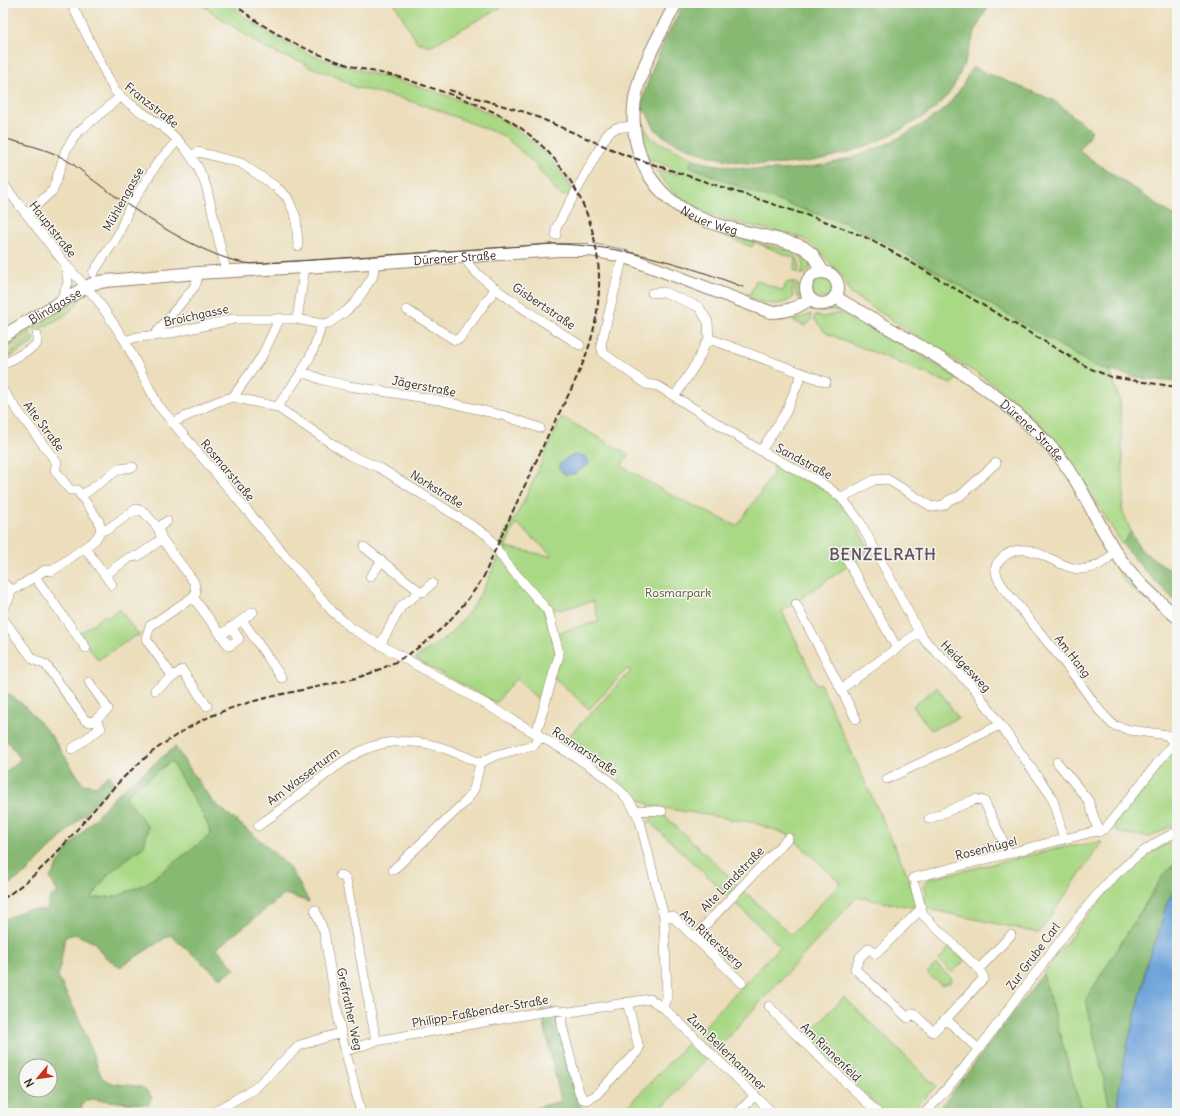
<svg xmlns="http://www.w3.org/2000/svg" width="1180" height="1116" viewBox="0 0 1180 1116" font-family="Delius,sans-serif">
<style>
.green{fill:#aad986;stroke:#728252;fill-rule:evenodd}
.forest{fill:#87b973;stroke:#617248;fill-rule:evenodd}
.water{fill:#6da2da;stroke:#54667c}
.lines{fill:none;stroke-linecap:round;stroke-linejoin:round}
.minor-casing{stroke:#94846c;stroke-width:10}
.major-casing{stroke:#94846c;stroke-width:14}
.minor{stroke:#fff;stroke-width:9}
.major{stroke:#fff;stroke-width:12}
.tram{stroke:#3b2a1e;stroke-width:1}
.rail{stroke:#3b2a1e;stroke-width:2;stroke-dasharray:6 3;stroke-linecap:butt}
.labels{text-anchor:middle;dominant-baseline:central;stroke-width:3;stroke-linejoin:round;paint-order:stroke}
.street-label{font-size:12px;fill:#3b2a1e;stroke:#f6f6f2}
.park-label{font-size:12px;fill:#575638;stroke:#f6f6f2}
.district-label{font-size:16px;font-weight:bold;letter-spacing:1px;fill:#655364;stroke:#f6f6f2}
</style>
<rect width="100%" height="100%" fill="#f6f6f2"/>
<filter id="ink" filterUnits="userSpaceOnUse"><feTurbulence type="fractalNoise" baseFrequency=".025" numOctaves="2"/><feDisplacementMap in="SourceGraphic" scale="8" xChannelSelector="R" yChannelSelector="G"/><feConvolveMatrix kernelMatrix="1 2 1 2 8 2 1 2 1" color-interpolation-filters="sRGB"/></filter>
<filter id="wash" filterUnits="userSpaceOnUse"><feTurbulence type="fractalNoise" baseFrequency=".012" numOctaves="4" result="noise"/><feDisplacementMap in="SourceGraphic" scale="16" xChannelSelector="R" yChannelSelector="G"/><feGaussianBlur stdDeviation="0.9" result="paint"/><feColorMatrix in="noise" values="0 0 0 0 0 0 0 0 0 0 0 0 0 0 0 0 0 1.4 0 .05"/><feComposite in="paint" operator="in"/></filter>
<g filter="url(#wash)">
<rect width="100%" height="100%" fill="#ecdebb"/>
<!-- green -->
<path class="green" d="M199 3C207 3 220 1 227 3 234 6 240 14 246 18 266 31 287 44 309 54 329 62 350 67 370 73 450 95 527 113 572 189L569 196 561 195 555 190 536 165 504 136 435 109 400 98 354 87 333 75 309 67 303 62 286 57 266 49Z
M394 3H509L430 46 417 42Z
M639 115 647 132 652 139 694 159 690 163 691 167 757 194 848 224 896 248 1091 364 1111 372 1120 402 1124 494 1122 509 1131 532 1122 544 1064 451 1036 422 995 385 851 294C848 289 846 282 843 278 836 268 816 247 807 241 798 235 784 234 774 231 725 219 685 216 656 170L679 175 668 166 648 159 640 128Z
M711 231 786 250C798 255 801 261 798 273L794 271 796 259 754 242 752 247Z
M790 247C800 252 824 267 801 275 806 256 801 259 790 247Z
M811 288a11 11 0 1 1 22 0a11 11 0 1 1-22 0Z
M756 280 783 291 787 282H795L792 292 794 297C778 310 761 302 744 296L751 293Z
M797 283 802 291 799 299 795 291Z
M80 299C78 309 48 326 37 329 34 329 30 328 27 327L48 319Z
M838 306 847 311C833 307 824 315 809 309Z
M840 313 886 335 958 378 951 384 826 333 814 319 815 315 823 317Z
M811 314V320L806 326 793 321Z
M26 330 31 333 9 348 6 342Z
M33 336V343L8 358 7 356 11 353 10 352Z
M562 417 629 455 621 466 669 494 737 526 772 476 774 465C793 474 815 482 831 495 849 509 859 531 870 551L782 611 817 685 820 683 908 876 916 908 857 897 716 1050 698 1033 780 946 732 900 743 890 791 935 841 883 789 835 755 823 652 806 638 799 618 781 621 776 567 738 631 671 627 669 589 709 554 677 556 633 599 621 593 601 559 610 558 608 550 612 503 555 506 551 504 546 500 545 524 501ZM516 523 551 554 550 556 505 547Z
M499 557 544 611 556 651 541 702 516 678 496 703 415 659C424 651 435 646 445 638 474 611 482 592 499 557Z
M1114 559 1148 598 1146 600C1133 590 1117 577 1113 560Z
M119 609 137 633H140L139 636H135L98 660 79 634 105 615 107 618Z
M937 687 958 718 931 730 913 706Z
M1177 740V823L1150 837 1120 833 1116 830 1115 822 1177 743Z
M171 761 202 813 212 834 147 883 118 896 90 899 108 874 144 846 148 827 125 796Z
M657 814 665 816 738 885 728 896 649 821Z
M1177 839V862L1164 874 1086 999 1111 1113H1082L1043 974C1079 926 1120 864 1177 839Z
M1102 842 1039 933 924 908 922 898 927 894 924 885 929 879 1065 847Z
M950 947 965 960 952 973 939 960Z
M936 964 952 979 951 982 941 985 927 973Z
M844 997 936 1086 911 1113H885L805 1036Z
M688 1043 706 1060 657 1113H621Z"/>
<!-- forest -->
<path class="forest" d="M684 3H990C985 12 980 21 976 30 967 53 960 83 943 101 932 113 916 121 903 128 835 167 751 178 679 144 672 141 660 135 656 130 650 122 649 113 641 107 649 70 666 37 684 3Z
M974 68 1053 100 1092 131 1079 151 1177 218V382C1147 380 1119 375 1091 364L896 248 848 224 757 194 691 167 690 163 694 159C706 164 720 165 733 167 794 176 852 164 906 134 919 126 934 118 946 107 957 96 964 83 971 69Z
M1131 532 1141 550 1177 575V603L1145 571 1122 544Z
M3 690 25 706 50 734 83 784 96 786 109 775 115 783 27 872 3 889V774L21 759 3 736Z
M175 747 212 801 261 841 286 864 297 879 309 902 285 894 217 948 235 969 220 978 170 935 120 967 103 955 95 943 75 934 65 937 58 977 81 1023 101 1076C117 1093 142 1076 152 1098L148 1105 90 1099 84 1102 81 1106 83 1113H3V920L25 910H47L50 897 58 893 50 878 67 849 117 794ZM171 761 202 813 212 834 147 883 118 896 91 899 108 874 144 846 148 827 125 796ZM26 1066H50V1090H26Z
M1177 862V886L1167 903 1158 935 1146 964 1144 982 1128 1042 1118 1097 1120 1113H1111L1086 999 1164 874Z
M1043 974 1082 1113H935L942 1106Z
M554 1008 578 1103 586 1111 588 1110 592 1113H529L528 1110 561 1101 541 1010Z"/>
<!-- water -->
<path class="water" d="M574 455 584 456 588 460 589 464 574 474 565 475 559 469 560 464 567 458Z
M1177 886V1113H1120L1118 1097 1128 1042 1144 982 1146 964 1158 935 1167 903Z"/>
</g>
<g filter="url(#ink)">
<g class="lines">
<defs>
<path id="minor" d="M71 3 114 90C125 103 140 110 153 120 178 136 198 160 207 189L226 271
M191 156 198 152 241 163 276 187 287 197 296 217 298 246
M3 184 66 265 96 298 109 317 125 341 158 405 332 611 351 628C413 664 476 697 538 735 563 750 591 764 614 785 626 795 634 806 640 821L664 917 667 997 664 1008
M27 214 53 190 66 150 76 134 120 97
M556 235V228L608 133 616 128 633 126
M465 256C465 275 560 332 580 345
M623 256 601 345 603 353 646 384 658 386 761 451 822 483 842 498 860 522 919 632 927 643 974 688 1052 797 1064 839 1105 829 1172 745 1173 742 1167 735 1130 730 1113 725 1099 710 1071 671 1007 592C1000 583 990 570 1000 560 1026 533 1053 567 1078 569 1093 570 1106 562 1115 551
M93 273 118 235 130 206 158 162 178 140
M652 293 664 292 699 307 708 322 709 341
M60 302 68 283 66 266
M407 310 455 340 459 339 496 288
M297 319 305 267
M154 336 195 286 197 280V273
M125 341 137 337 162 335 234 319H297L321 324 329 323 345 312 356 302 373 276 374 263
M3 365 35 346 37 343V335
M303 372 323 380 349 386 439 400 505 416 540 428
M3 391 57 463 55 470 70 490H77L99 521 101 531 95 540 52 571 45 570 15 589H11L3 583
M675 396 697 362 704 347 706 343 713 340 826 382
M233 397 262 356 280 318
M277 407C296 381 315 357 321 324
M172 423 216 402 233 397 277 407 349 455 380 468 487 535 508 565 548 611 558 649 559 655 536 734
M761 451 786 412 802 373
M81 496 119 469 133 467
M842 498 874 480 887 479 932 507 944 505 949 500 960 496 996 463
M158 528 167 521
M101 531 108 529 136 509 144 512 158 528 162 539 194 582 196 593 193 597 221 635 242 620 282 678
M364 547 419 591 424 592 432 583
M85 548 112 585
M846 558 897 648
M105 575 130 557 138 556 162 539
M35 577 86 648
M370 577 382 561
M193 597 150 626 146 639 173 677 182 670 207 706
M796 604 841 689 919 632
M3 607 9 599 11 589
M3 619 33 659 46 665 85 720 90 722 95 720 108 709 89 682
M242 620 253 612
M221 635 229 646 239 639 231 627
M380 645 401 607C407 600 414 599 419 591
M841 689 856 719
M155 690 173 677
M72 749 101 728 95 720
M1057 762 1088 800 1099 832
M887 779 1000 725
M635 810 662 811
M929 819 976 799 984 801 1009 854
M258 826C275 814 291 802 307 789 341 763 366 738 413 742 436 743 459 754 480 763L496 755 534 745 541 737
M393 870 467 800 474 789 480 763
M340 875 346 879 376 1041
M913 878 1064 839
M915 886 923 915 979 969 984 978 946 1019 978 1049
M315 910 324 932 341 1033 361 1113
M920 910 876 954 869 948 860 957 855 969 908 1018 913 1013 933 1032 946 1019
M664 917 672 916 742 983
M694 937 788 838
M979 969 1011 935
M769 1006 784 1023 878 1113
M561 1011 562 1025 579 1092 583 1099 587 1100 595 1096 637 1052 639 1048 627 1002
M346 1051 376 1041 553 1010 570 1012 650 999 664 1008 773 1113
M212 1113 254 1089 300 1045 341 1033
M738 1113 755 1095
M925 1113C970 1065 1007 1010 1047 958 1084 910 1120 857 1177 832"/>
<g id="major">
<path id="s1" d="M676 3C649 56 617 102 643 163 653 187 672 204 695 216 729 232 768 234 803 247L812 254 823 272"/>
<circle cx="822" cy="288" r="16"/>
<path id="s2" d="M835 297C916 345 996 383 1058 455 1082 484 1095 520 1115 551 1131 577 1154 597 1177 617"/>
<path id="s3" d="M3 336 86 287 94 283 106 281 197 273 340 265 558 250H591L623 256 770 312C787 312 797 308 810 299"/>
</g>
</defs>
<!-- minor casing -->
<use href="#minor" class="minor-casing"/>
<!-- major casing -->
<use href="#major" class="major-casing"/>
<!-- minor -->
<use href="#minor" class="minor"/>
<!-- major -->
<use href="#major" class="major"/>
<!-- tram -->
<path class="tram" d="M3 138C23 144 45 148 63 158 76 165 86 175 97 183 135 211 206 260 252 264L553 244C619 245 682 263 743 287"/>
<!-- rail -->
<path class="rail" d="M233 3C267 32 308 52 351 66 368 71 387 74 404 78
M449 90 528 113 625 155 827 222 865 237 900 256 1089 368 1111 377 1177 387
M3 899C18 888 34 876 47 863 78 831 104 794 137 765 152 751 170 739 188 728 238 698 297 693 352 679 409 664 453 625 484 576 504 528 527 482 548 435 562 407 581 373 590 343 614 263 590 179 522 129 487 103 440 92 400 77"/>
</g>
</g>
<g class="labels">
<!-- street labels -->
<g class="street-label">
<text transform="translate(152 105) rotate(38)">Franzstraße</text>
<text transform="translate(123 199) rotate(-61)">Mühlengasse</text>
<text stroke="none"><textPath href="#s1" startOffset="261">Neuer Weg</textPath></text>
<text transform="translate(53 229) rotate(52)">Hauptstraße</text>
<text stroke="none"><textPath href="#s3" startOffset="467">Dürener Straße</textPath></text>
<text stroke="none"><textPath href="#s3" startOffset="60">Blindgasse</textPath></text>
<text transform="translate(544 306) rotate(34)">Gisbertstraße</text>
<text transform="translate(196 315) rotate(-12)">Broichgasse</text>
<text transform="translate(424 386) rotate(11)">Jägerstraße</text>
<text transform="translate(44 426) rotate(53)">Alte Straße</text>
<text stroke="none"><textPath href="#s2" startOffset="239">Dürener Straße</textPath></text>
<text transform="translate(804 461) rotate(28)">Sandstraße</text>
<text transform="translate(228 470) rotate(50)">Rosmarstraße</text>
<text transform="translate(437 489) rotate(32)">Norkstraße</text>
<text transform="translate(1073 656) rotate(52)">Am Hang</text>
<text transform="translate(966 666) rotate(46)">Heidgesweg</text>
<text transform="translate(585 751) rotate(34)">Rosmarstraße</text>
<text transform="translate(303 776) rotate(-37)">Am Wasserturm</text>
<text transform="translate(986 848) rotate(-14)">Rosenhügel</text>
<text transform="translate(732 879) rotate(-46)">Alte Landstraße</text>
<text transform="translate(712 939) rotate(42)">Am Rittersberg</text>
<text transform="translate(1033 956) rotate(-53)">Zur Grube Carl</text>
<text transform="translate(350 1009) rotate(78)">Grefrather Weg</text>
<text transform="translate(480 1011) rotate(-10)">Philipp-Faßbender-Straße</text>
<text transform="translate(727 1052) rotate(44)">Zum Bellerhammer</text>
<text transform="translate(831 1052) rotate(44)">Am Rinnenfeld</text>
</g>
<!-- park labels -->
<g class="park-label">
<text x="678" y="592">Rosmarpark</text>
</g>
<!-- district labels -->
<g class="district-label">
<text x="883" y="554">BENZELRATH</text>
</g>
</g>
<!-- margin -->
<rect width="1180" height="1116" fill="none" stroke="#f6f6f2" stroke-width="16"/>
<!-- north arrow -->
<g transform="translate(38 1078) rotate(241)"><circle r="19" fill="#f6f6f2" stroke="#aba49d"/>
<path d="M0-3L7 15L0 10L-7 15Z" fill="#c8321e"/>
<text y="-6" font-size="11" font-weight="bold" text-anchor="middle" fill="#3b2a1e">N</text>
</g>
</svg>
